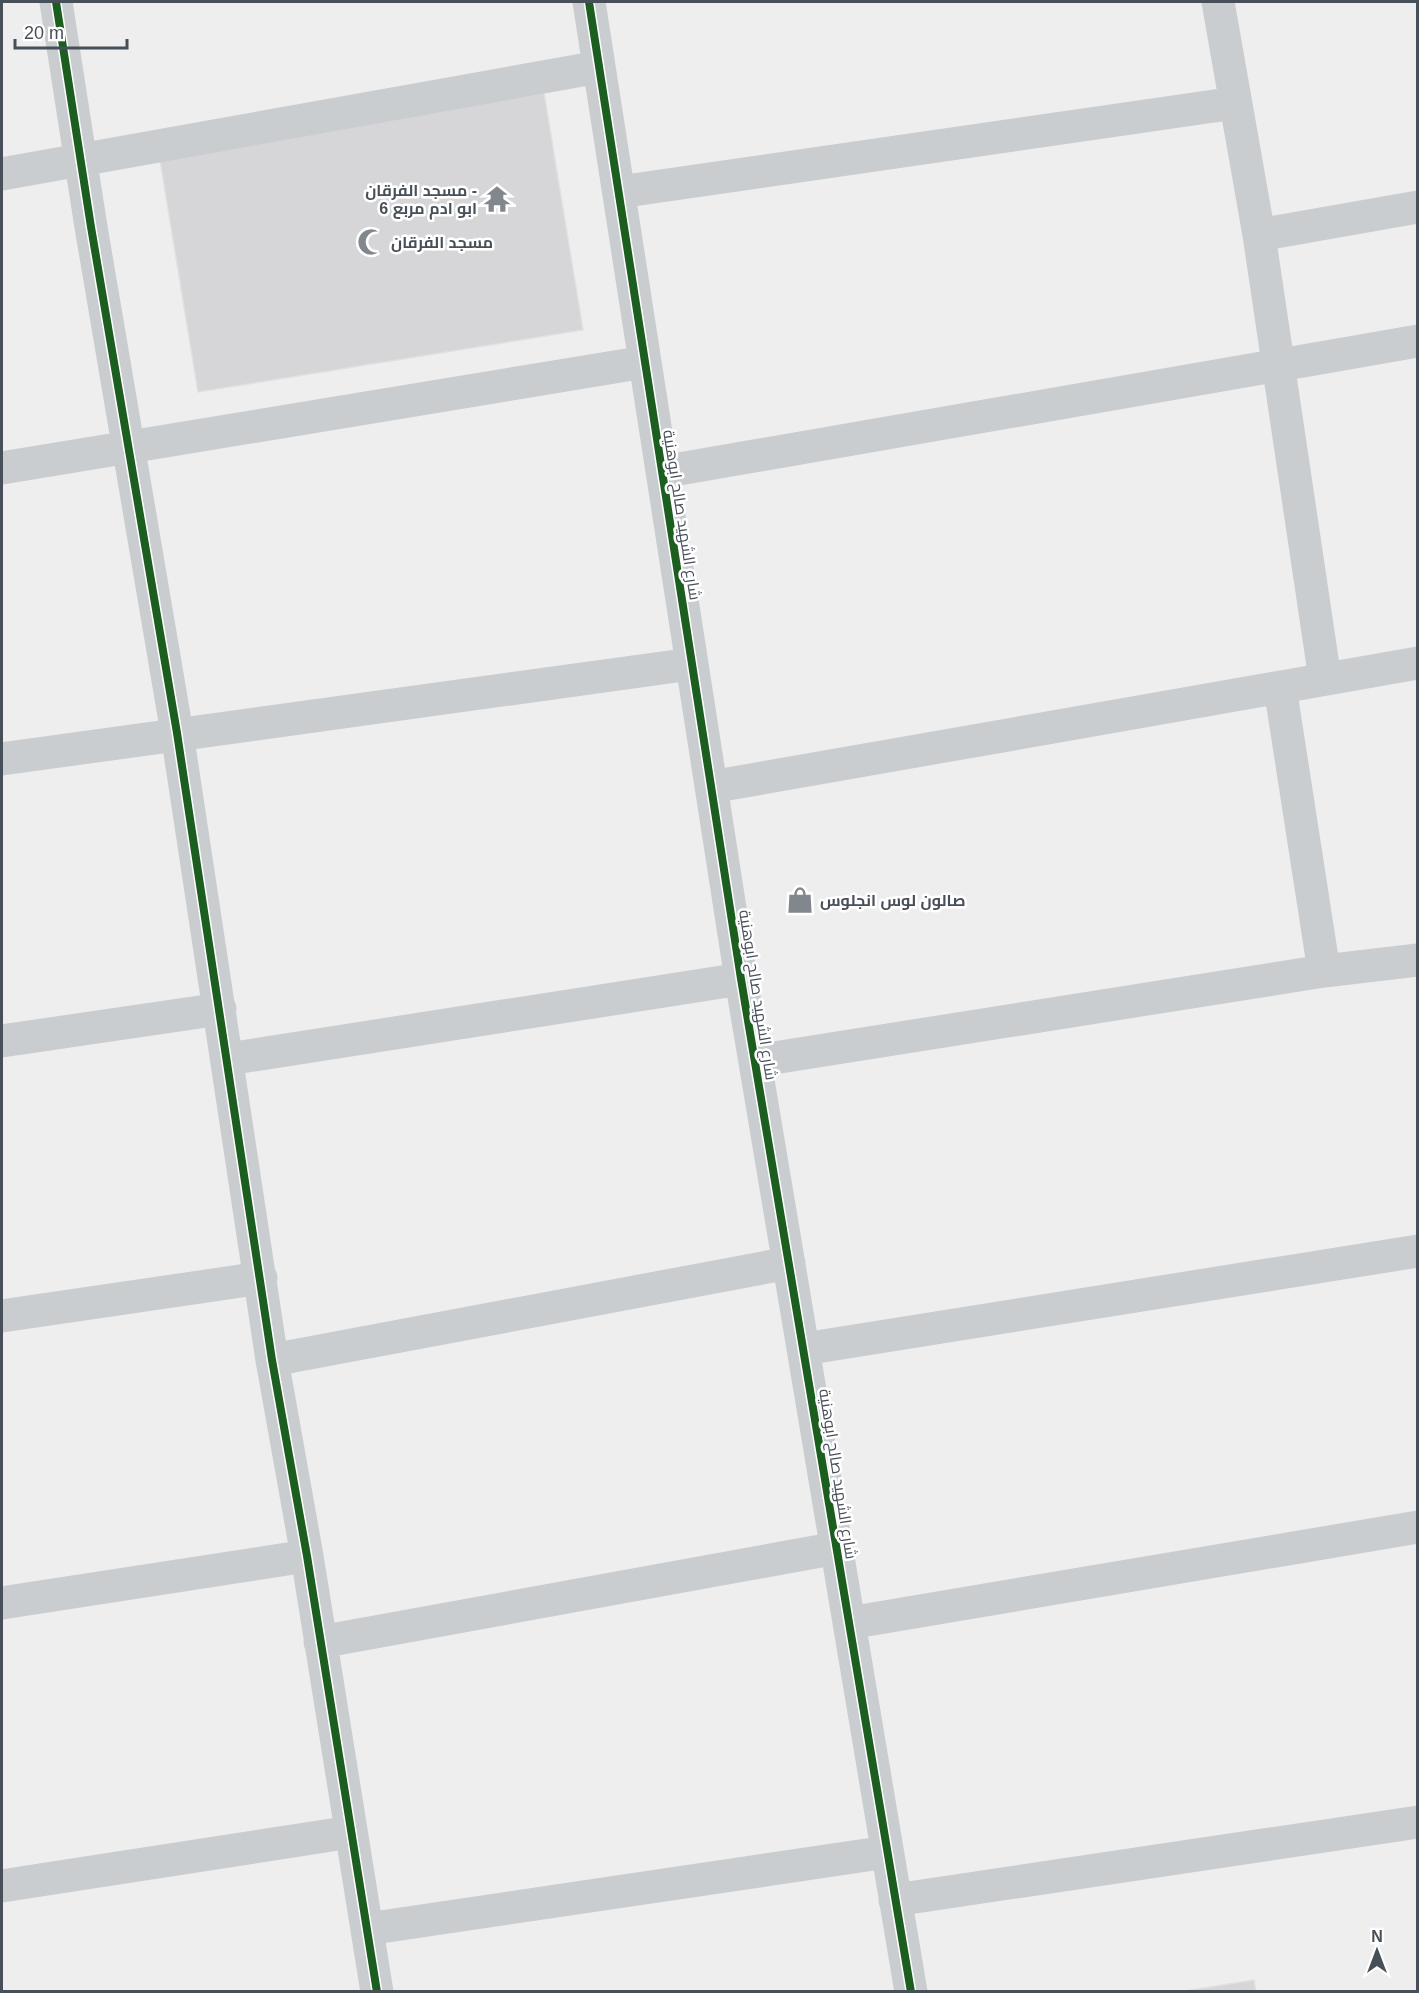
<svg xmlns="http://www.w3.org/2000/svg" width="1419" height="1993" viewBox="0 0 1419 1993" font-family="Helvetica,Cairo,sans-serif">
<style>
.building{fill:#d6d6d8;stroke:#e0e0e1;stroke-width:1.5}
.lines{fill:none;stroke-linecap:round;stroke-linejoin:round}
.street{stroke:#cacdcf;stroke-width:33}
.cycleway-casing{stroke:#fff;stroke-width:11}
.cycleway{stroke:#1b5e20;stroke-width:8}
.labels{text-anchor:middle;dominant-baseline:central;stroke-width:5;stroke-linejoin:round;paint-order:stroke}
.poi-label{font-size:16px;font-weight:bold;fill:#474f59;stroke:#fff;text-anchor:start}
.street-label{font-size:16px;fill:#474f59;stroke:#fff}
</style>
<rect width="100%" height="100%" fill="#efeeee"/>
<!-- building -->
<path class="building" d="M544 93 583 330 198 392 159 154Z
M1254 1980 1256 1992 1185 1991Z"/>
<g class="lines">
<!-- street -->
<path class="street" d="M56 2 91 227 177 733 272 1360 307 1556 377 1992
M589 2 741 979 911 1992
M1218 2 1259 235 1325 679
M2 174 599 67
M619 192 1235 103
M1259 235 1418 207
M2 468 645 362
M662 472 1418 341
M1280 687 1324 971
M2 759 691 664
M711 787 1418 663
M2 1041 220 1009
M228 1059 741 979
M755 1061 1324 971 1418 960
M2 1316 261 1278
M804 1349 1418 1251
M272 1360 789 1263
M2 1603 307 1556
M849 1623 1418 1527
M320 1642 837 1548
M2 1886 351 1832
M895 1900 1418 1822
M367 1929 887 1852"/>
<defs>
<path id="cycleway" d="M56 2 91 227 177 733 272 1360 307 1556 377 1992
M589 2 741 979 911 1992"/>
</defs>
<!-- cycleway casing -->
<use href="#cycleway" class="cycleway-casing"/>
<!-- cycleway -->
<use href="#cycleway" class="cycleway"/>
</g>
<!-- icons -->
<defs>
<symbol id="temple-bare" viewBox="-9 -9 18 18"><path d="M0-6L5-2H3V0L6.5 2.5H4V6H1.5V3h-3V6H-4V2.5H-6.5L-3 0V-2H-5Z" fill="#82878d" stroke="#fff" stroke-width="2.5" paint-order="stroke"/></symbol>
<symbol id="mosque-bare" viewBox="-9 -9 18 18"><path d="M3.5-4.9A6 6 0 1 0 3.5 4.9A5 5 0 1 1 3.5-4.9Z" fill="#82878d" stroke="#fff" stroke-width="2.5" paint-order="stroke"/></symbol>
<symbol id="shop-bare" viewBox="-9 -9 18 18"><path d="M-5-2.5h2.3a2.7 3.5 0 0 1 5.4 0H5L5.5 6h-11ZM-1.5-2.5h3a1.5 2.3 0 0 0-3 0Z" fill="#82878d" stroke="#fff" stroke-width="2.5" paint-order="stroke"/></symbol>
</defs>
<g fill-rule="evenodd">
<use href="#temple-bare" x="478" y="180" width="38" height="38"/>
<use href="#mosque-bare" x="352" y="223" width="38" height="38"/>
<use href="#shop-bare" x="781" y="881" width="38" height="38"/>
</g>
<g class="labels">
<!-- poi labels -->
<g class="poi-label">
<text x="477" y="190" text-anchor="end">مسجد الفرقان -<tspan x="477" dy="18">ابو ادم مربع 6</tspan></text>
<text x="391" y="242">مسجد الفرقان</text>
<text x="820" y="900">صالون لوس انجلوس</text>
</g>
<!-- street labels -->
<g class="street-label">
<text transform="translate(682 515) rotate(81)">شارع الشهيد صالح ابوهنية</text>
<text transform="translate(758 995) rotate(81)">شارع الشهيد صالح ابوهنية</text>
<text transform="translate(838 1474) rotate(81)">شارع الشهيد صالح ابوهنية</text>
</g>
</g>
<!-- border -->
<rect width="1419" height="1993" fill="none" stroke="#474f59" stroke-width="6"/>
<!-- north arrow -->
<g transform="translate(1377 1951)" stroke="#ffffff" stroke-width="4.5" paint-order="stroke">
<path d="M0-4.5L10 22L0 15L-10 22Z" fill="#474f59"/>
<text y="-9" font-size="16" font-weight="bold" text-anchor="middle" fill="#474f59">N</text>
</g>
<!-- scale -->
<path d="M15 39v9h112v-9" fill="none" stroke="#474f59" stroke-width="3"/>
<text x="24" y="39" font-size="18" fill="#474f59" stroke="#ffffff" stroke-width="4.5" paint-order="stroke">20 m</text>
</svg>
